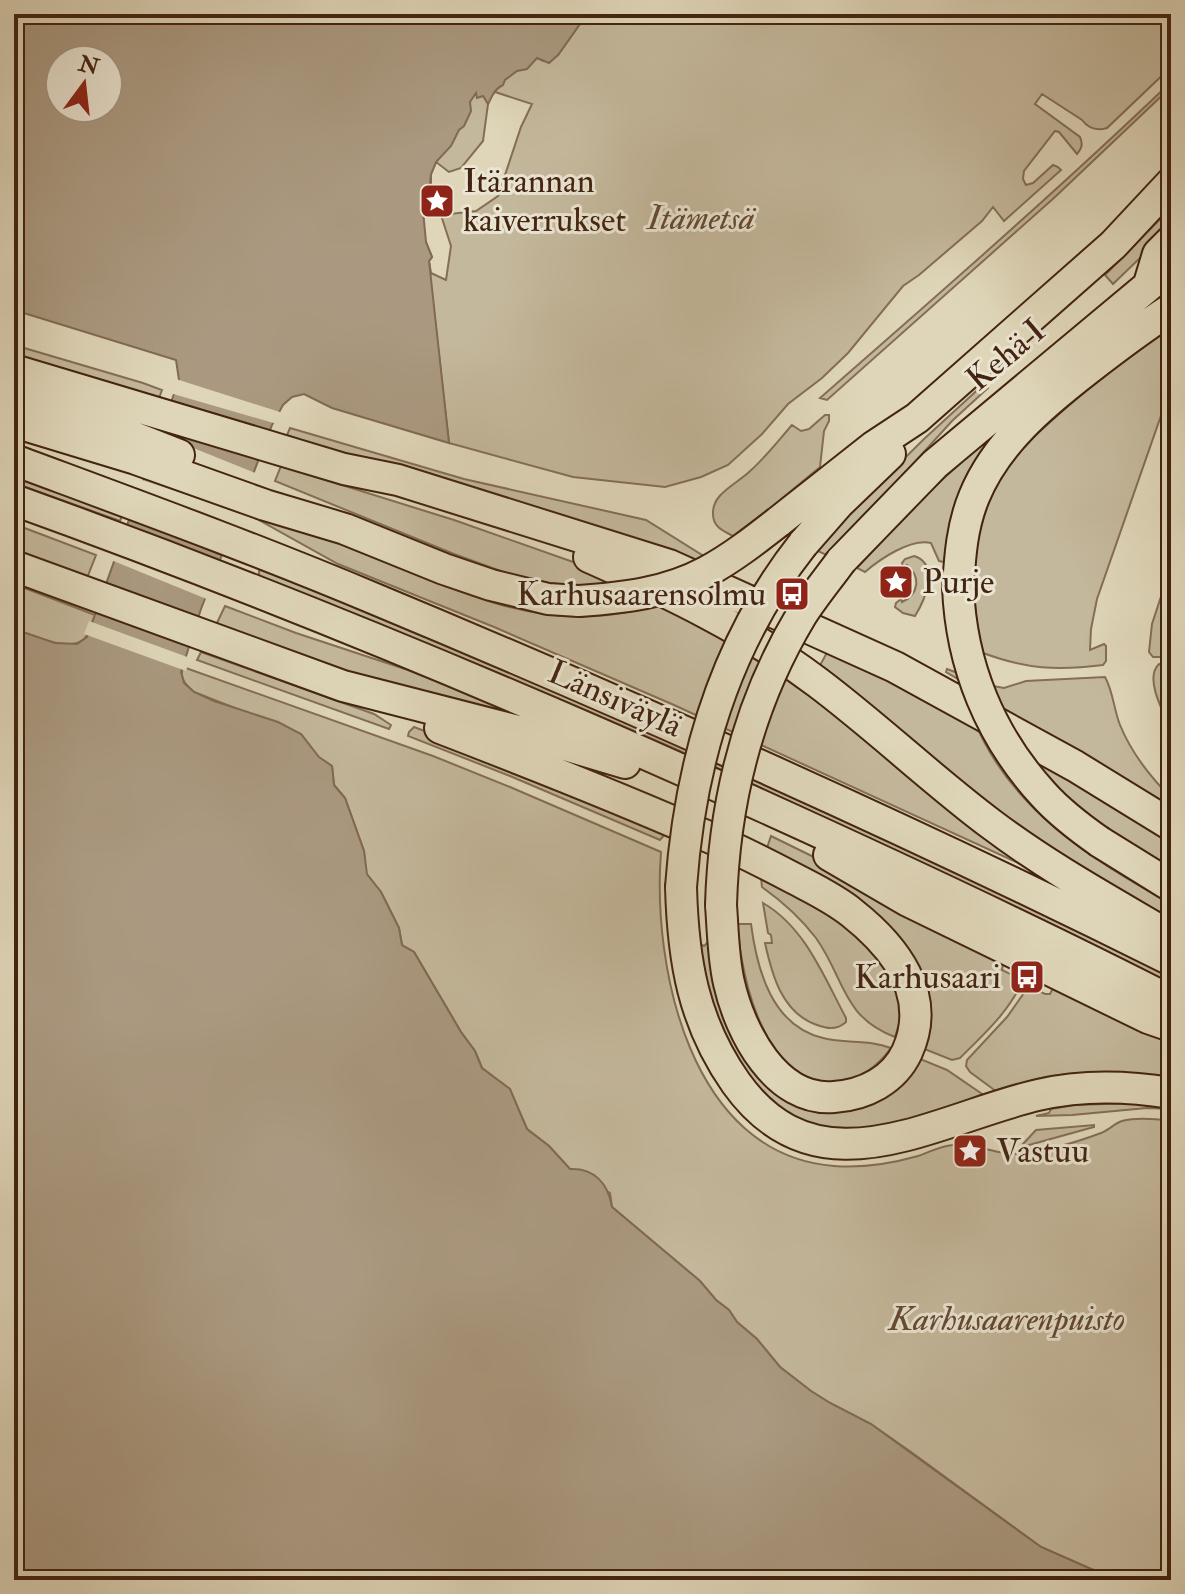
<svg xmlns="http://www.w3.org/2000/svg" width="1185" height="1594" viewBox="0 0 1185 1594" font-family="'IM FELL Double Pica',serif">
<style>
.green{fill:#c4b89c;stroke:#846e56;stroke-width:2}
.water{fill:#aa9980;stroke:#816a53;stroke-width:2;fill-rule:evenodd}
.pier{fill:#dfd6b9}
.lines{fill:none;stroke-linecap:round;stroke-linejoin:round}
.highway-casing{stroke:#432410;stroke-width:34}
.highway{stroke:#dfd6b9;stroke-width:30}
.highway-bridge-casing{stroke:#432410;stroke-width:34;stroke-linecap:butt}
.highway-bridge{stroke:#dfd6b9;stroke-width:30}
.labels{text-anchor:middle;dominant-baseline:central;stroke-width:6;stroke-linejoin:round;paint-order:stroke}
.poi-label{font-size:34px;fill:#432410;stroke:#eae4d2;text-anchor:start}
.park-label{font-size:34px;font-style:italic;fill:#634933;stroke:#eae4d2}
.street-label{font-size:34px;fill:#432410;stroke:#eae4d2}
</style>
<rect width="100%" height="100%" fill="#dfd6b9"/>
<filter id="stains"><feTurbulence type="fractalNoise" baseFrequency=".0025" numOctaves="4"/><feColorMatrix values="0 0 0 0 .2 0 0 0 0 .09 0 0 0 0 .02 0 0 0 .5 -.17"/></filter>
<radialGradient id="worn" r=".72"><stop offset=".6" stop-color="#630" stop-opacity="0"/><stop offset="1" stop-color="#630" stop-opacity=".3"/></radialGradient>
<!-- green -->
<path class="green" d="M587 14H896L906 18 908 14H1171V67L1107 128C1097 131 1088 128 1082 120L1042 94 1035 104 1080 137C1083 144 1082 148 1077 154L1059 132 1055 131 1024 171 1023 179 1026 185 1033 183 1053 165 1058 167 1061 170 1004 221 993 207 982 221 919 275 903 286 848 353 822 378 788 404 762 434 728 465 701 477 665 487 573 477 449 443 426 242 432 257 429 261 431 273 446 280 451 246 441 215 476 211 498 196 521 127 532 104 495 92 491 96 488 104 483 141 461 168 449 172 436 162 431 174V185L387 173 518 47 543 61 558 55Z
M1171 82V87L1055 197 827 400 820 398C939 294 1057 191 1171 82Z
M1171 208V228L1113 284 1105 275Z
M1171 321V387L1097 599 1091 629 1090 650 1104 644 1106 646V661L1103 665C1057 671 1026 669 983 653 967 590 971 518 1010 464 1026 442 1047 425 1067 407 1101 378 1136 349 1171 321Z
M14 345 143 383 162 390 159 398 14 354Z
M984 384 988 388 952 421 829 556 813 549 924 439Z
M825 415H829V421L824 431 820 467 768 510 733 536C723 531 713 527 713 514 712 494 735 485 749 472 765 458 778 441 792 425L801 431 809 429Z
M290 428 464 479 646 520 710 560 694 561 300 440 287 435Z
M991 435 994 438 949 528 944 562 939 561 931 543C911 538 880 559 865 572L857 568 918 502Z
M281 466 454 520 610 575 757 652 1027 867 674 705 494 627 338 564 259 520 256 513C283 522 311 531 337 542 424 575 513 626 608 615 621 613 632 613 643 606L597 585 579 586 549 583 512 575 454 554 275 481Z
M14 475 122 516 120 521 14 483Z
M14 524 96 555 87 578 14 552Z
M914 556C940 564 925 600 915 616L903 613 895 607 896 603 901 599 902 602C919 594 921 577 907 565L905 567 903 566 902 563 905 559Z
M1171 566V657H1153L1149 652 1152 624Z
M263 569 361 608 715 759 1012 898 1171 977V985C1006 905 841 823 673 748 537 688 398 631 259 576V571Z
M14 584 95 615C92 622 90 633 84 639 69 653 32 635 14 629Z
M225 606 296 633 408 670 487 700 554 731 377 684 216 625Z
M830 647 973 718C1010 810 1089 857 1171 904V925L1026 834 818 669Z
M201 652 374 714 391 725 389 729 197 660Z
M1159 664 1164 666 1162 669 1166 673 1171 669V728C1163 712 1144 678 1159 664Z
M183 667 433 756 510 787 661 852C652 967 690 1155 834 1166 862 1168 890 1164 918 1156 929 1152 941 1146 953 1145 977 1143 1000 1157 1025 1153 1050 1150 1077 1142 1101 1133 1109 1130 1115 1123 1122 1121 1138 1117 1156 1119 1171 1121V1580H1116L1041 1547 911 1452 871 1424 830 1403 811 1391 780 1367 757 1339 737 1322 729 1310 716 1300 700 1281 612 1207 610 1193 570 1169 549 1146 527 1129 509 1089 482 1068 475 1051 461 1032 414 952 402 945 399 928 381 892 366 874 364 851 345 798 334 785 332 766 319 758 301 734 194 692C186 685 179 679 183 667Z
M947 669 993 686 1004 688 1026 681 1105 677C1113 691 1114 710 1120 725 1132 754 1150 776 1171 798V813L1016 719 987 696 946 672Z
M414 727C518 766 622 806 722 855 758 873 797 889 829 912 857 932 897 973 900 1008 902 1018 898 1027 895 1037 842 1017 845 979 816 938 800 917 783 902 762 887L761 878 700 848 665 834 660 840 510 776 408 736 409 732Z
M1033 760 1171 836V868L1093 821 1064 795Z
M771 836 830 865 1003 964 1002 970 1020 979 1022 982C1009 1012 982 1036 960 1058L952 1060 922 1048 926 989 765 854Z
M763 903C805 927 824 977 846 1018V1022C837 1030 828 1029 817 1025 782 1013 772 975 765 943H772L771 935 768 933Z
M737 924H751C757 970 772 1026 823 1038 846 1044 868 1039 891 1048 877 1067 860 1080 836 1082 773 1085 749 1003 741 955 739 944 739 935 737 924Z
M708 942C709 961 714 978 719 996 735 1054 768 1113 836 1111L918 1058 947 1070 985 1096 938 1113 842 1134 783 1114 732 1059 706 992 699 943 704 946Z
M1029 986 1045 994H1050L1053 988 1171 1036V1078C1131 1074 1092 1070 1052 1076 1033 1078 1015 1086 997 1092L970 1072 966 1066 967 1060 1007 1017Z
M1137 1103 1171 1105V1109L1147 1108 1072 1115 1036 1116 1049 1113 1051 1109 1074 1105Z
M1094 1125V1127L1029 1145 1024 1146 1023 1144 1036 1130Z"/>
<!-- water -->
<path class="water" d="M14 14H587L558 55 549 63 537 58 527 69 517 71 505 80 503 85C494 89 492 97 488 104L483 96 477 98 476 93 470 102 471 111 464 126 459 130 451 146 436 162 431 174 429 193 431 195 427 199 422 200 426 242 432 257 429 261 449 443 332 408 304 394 292 397 283 405 272 425 201 609 181 672 184 683 194 692 214 701 278 722 301 734 319 757 332 766 334 785 345 798 364 851 367 874 381 892 399 928 402 945 414 952 461 1032 475 1051 482 1068 510 1089 527 1129 549 1146 570 1169C594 1168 608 1183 612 1207L700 1281 716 1300 729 1310 737 1322 757 1339 780 1367 811 1391 830 1403 871 1424 1041 1547 1116 1580H14V629L55 643 77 644 87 637 179 380 176 360 14 310ZM60 60H108V108H60Z"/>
<!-- pier -->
<path class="pier" d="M175 379 179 380 283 413 277 424 170 393Z
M156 433 258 474 244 509Z
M139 479 242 513 226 556 126 517Z
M124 523 224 561 209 600 111 560Z
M89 621 190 658 186 671 84 634Z"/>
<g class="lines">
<defs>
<path id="highway" d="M1149 284 1158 254 1171 241
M14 370 344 469 398 480 669 565 895 667 1075 766 1171 825
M14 390 179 455
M14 422 136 459 265 505 345 529 444 569 491 585 548 599 579 601
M14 460C135 505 256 549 375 599 644 711 910 830 1171 960
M14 500C261 589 503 689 742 797 886 862 1030 929 1171 1001
M778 522 873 447 917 418 1113 245 1171 183
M803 544 838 504 890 454
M589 557C668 592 748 630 817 682 877 727 931 779 991 824 1048 867 1110 901 1171 937
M841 561 935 464 1171 267
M14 566 343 686 522 732 625 763
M958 587C960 556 962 526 974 497 996 443 1042 405 1087 370 1114 349 1142 328 1171 309
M440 728C526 761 612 795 697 832 731 846 763 862 795 879 814 889 835 899 852 913 895 947 933 995 907 1052 894 1080 865 1095 834 1097 776 1102 740 1032 729 983 723 957 723 931 721 905
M1100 842 1171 886
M829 855 908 901 1148 1018 1171 1026
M681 887C683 960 693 1022 736 1083 818 1198 934 1119 1038 1095 1080 1085 1128 1086 1171 1093"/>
</defs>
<!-- highway casing -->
<use href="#highway" class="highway-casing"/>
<!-- highway -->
<use href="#highway" class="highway"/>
<defs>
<path id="highway-bridge" d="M958 587C961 665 990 736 1043 794 1060 813 1080 828 1100 842
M579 601C623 598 667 593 706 572 732 558 755 540 778 522
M681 887C690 762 724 644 803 544
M721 905C724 802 748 704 801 616 813 597 828 579 841 561"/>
</defs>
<!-- highway-bridge casing -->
<use href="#highway-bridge" class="highway-bridge-casing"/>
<!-- highway-bridge -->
<use href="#highway-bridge" class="highway-bridge"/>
</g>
<!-- icons -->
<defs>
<symbol id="sight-square" viewBox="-11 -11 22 22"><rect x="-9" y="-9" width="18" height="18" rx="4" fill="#8f2418" stroke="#eae4d2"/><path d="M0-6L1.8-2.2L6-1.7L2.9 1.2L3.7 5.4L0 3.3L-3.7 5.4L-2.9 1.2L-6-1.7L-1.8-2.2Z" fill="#fff"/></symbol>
<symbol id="bus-square" viewBox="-11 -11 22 22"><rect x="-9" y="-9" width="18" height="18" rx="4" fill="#8f2418" stroke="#eae4d2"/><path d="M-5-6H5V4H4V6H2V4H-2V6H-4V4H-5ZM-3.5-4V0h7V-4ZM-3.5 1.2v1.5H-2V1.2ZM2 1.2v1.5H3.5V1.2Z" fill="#fff"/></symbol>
</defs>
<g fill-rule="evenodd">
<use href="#sight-square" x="417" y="181" width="40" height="40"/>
<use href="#sight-square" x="876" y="562" width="40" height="40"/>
<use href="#bus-square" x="772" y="574" width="40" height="40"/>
<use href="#bus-square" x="1007" y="957" width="40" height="40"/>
<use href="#sight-square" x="950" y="1131" width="40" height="40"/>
</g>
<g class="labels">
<!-- poi labels -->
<g class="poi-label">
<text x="463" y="181">Itärannan<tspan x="463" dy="39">kaiverrukset</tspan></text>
<text x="922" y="582">Purje</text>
<text x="766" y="594" text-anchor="end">Karhusaarensolmu</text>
<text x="1001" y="977" text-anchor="end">Karhusaari</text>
<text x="996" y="1151">Vastuu</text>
</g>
<!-- park labels -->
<g class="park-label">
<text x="701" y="218">Itämetsä</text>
<text x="1007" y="1319">Karhusaarenpuisto</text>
</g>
<!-- street labels -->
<g class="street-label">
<text transform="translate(1006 355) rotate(-40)">Kehä I</text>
<text transform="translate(615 699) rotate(24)">Länsiväylä</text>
</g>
</g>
<!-- margin -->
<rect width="1185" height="1594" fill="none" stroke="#dfd6b9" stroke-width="48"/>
<rect x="16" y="16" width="1153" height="1562" fill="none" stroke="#432410" stroke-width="4"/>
<rect x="24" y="24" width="1137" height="1546" fill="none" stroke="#432410" stroke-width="2"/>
<!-- north arrow -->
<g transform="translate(84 84) rotate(15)"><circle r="38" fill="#eae4d2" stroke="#a79784" stroke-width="2"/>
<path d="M0-6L14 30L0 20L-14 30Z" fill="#8f2418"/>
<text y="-12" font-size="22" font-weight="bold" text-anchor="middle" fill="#432410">N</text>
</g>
<rect width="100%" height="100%" filter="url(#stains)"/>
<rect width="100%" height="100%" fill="url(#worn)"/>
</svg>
